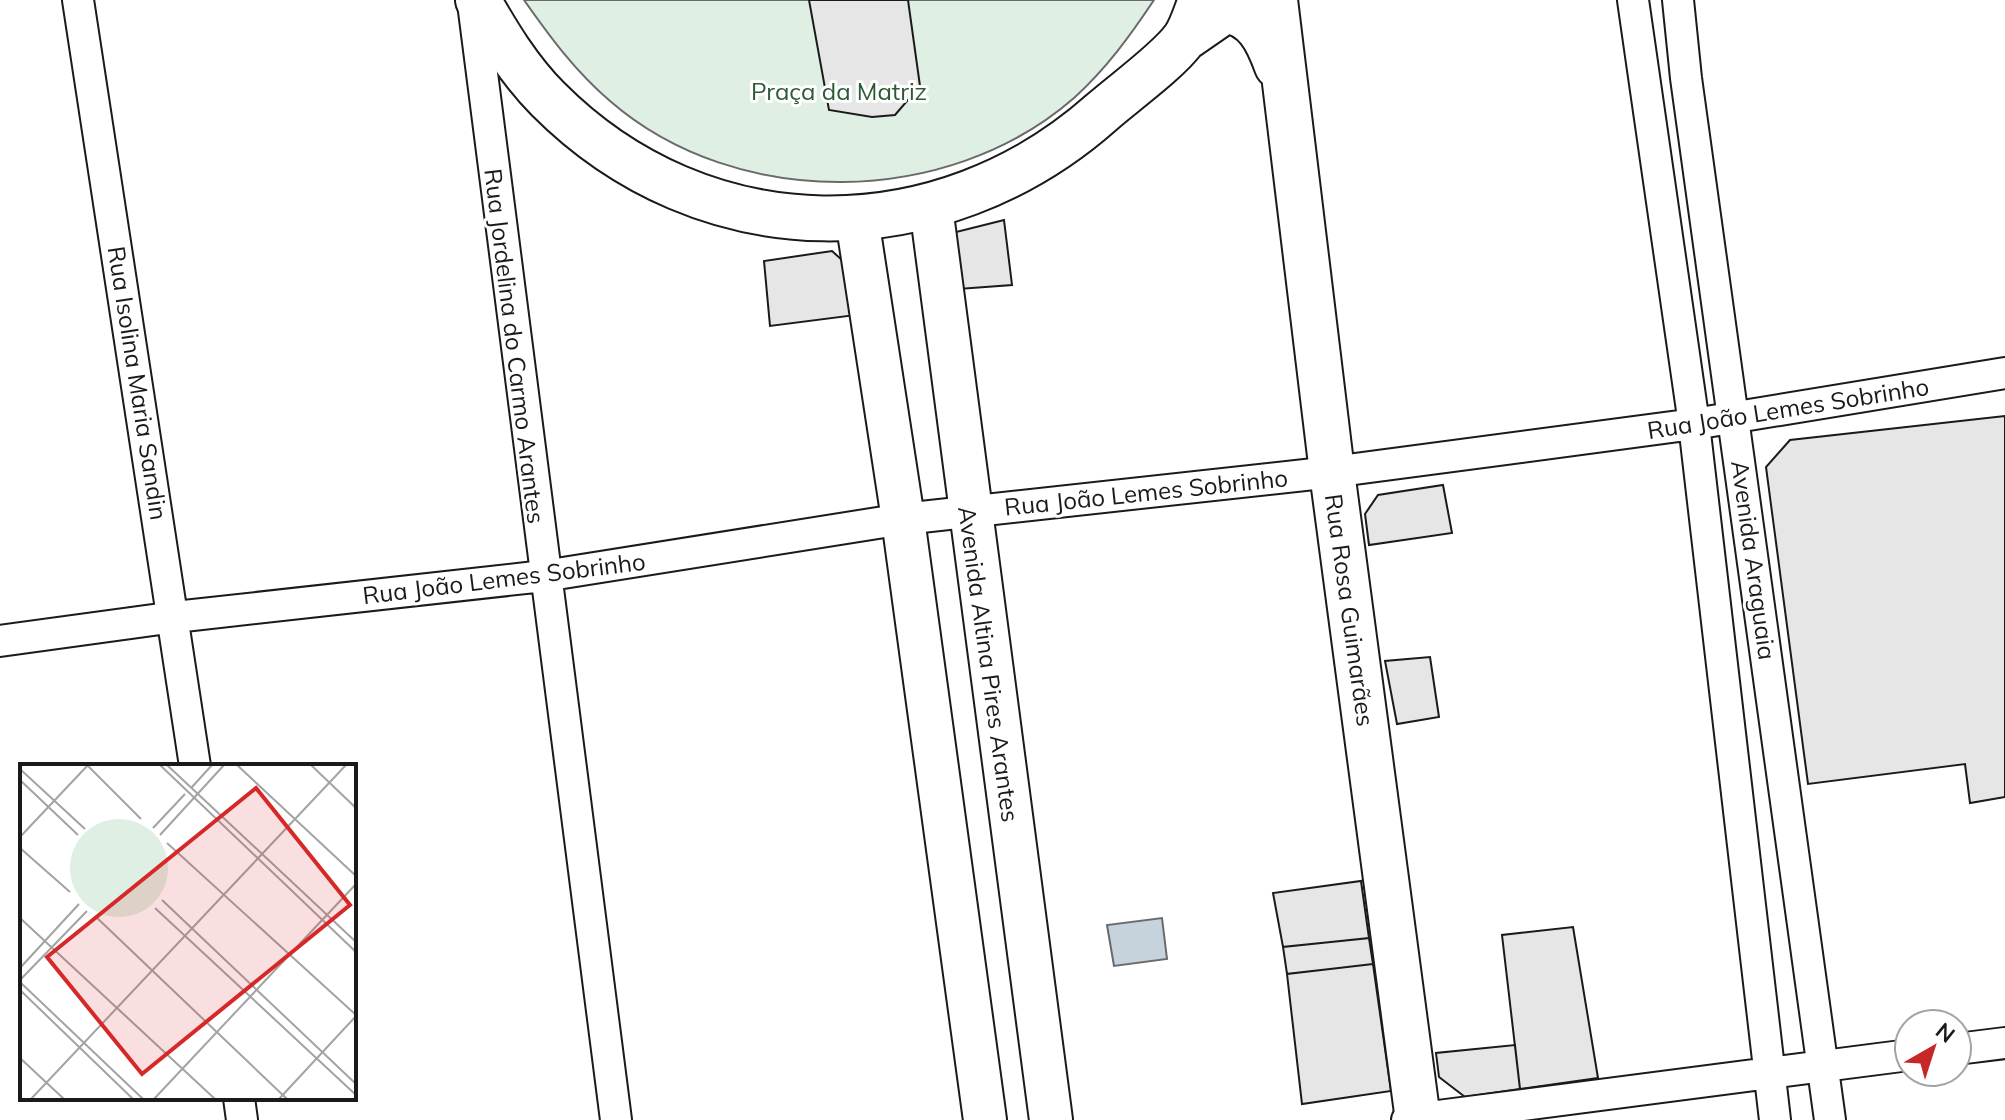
<svg xmlns="http://www.w3.org/2000/svg" width="2005" height="1120" viewBox="0 0 2005 1120" font-family="Mulish,sans-serif">
<style>
.green{fill:#e0efe3;stroke:#6a6a6a;stroke-width:2}
.water{fill:#c6d2dc;stroke:#6a6a6a;stroke-width:2}
.building{fill:#e6e6e6;stroke:#1a1a1a;stroke-width:2}
.lines{fill:none;stroke-linecap:round;stroke-linejoin:round}
.street-casing{stroke:#1a1a1a;stroke-width:34}
.secondary-casing{stroke:#1a1a1a;stroke-width:46}
.primary-casing{stroke:#1a1a1a;stroke-width:48}
.street{stroke:#fff;stroke-width:30}
.secondary{stroke:#fff;stroke-width:42}
.primary{stroke:#fff;stroke-width:44}
.labels{text-anchor:middle;dominant-baseline:central;stroke-width:6;stroke-linejoin:round;paint-order:stroke}
.park-label{font-size:24px;fill:#2b5a34;stroke:#fff}
.street-label{font-size:24px;fill:#1a1a1a;stroke:#fff}
.inset-road{fill:none;stroke:#a3a3a3;stroke-width:2}
.view{fill:#d62828;fill-opacity:0.15;stroke:#d62828;stroke-width:4}
.inset-edge{fill:none;stroke:#1a1a1a;stroke-width:4}
</style>
<rect width="100%" height="100%" fill="#fff"/>
<!-- green -->
<path class="green" d="M524 0H1154C1130 36 1106 69 1074 98 948 208 737 211 610 101 575 71 550 37 524 0Z"/>
<!-- water -->
<path class="water" d="M1162 918 1167 959 1114 966 1107 925Z"/>
<!-- building -->
<path class="building" d="M809 0H908L920 86 895 115 872 117 829 110Z
M1004 220 1012 285 945 290 952 233Z
M832 251 853 270 856 315 770 326 764 261Z
M2005 416V797L1970 803 1965 764 1808 784 1766 467 1790 440Z
M1443 485 1452 533 1369 545 1365 514 1378 495Z
M1430 657 1439 717 1397 724 1385 661Z
M1361 881 1369 938 1283 947 1273 893Z
M1573 927 1598 1078 1520 1089 1502 935Z
M1369 938 1373 964 1287 974 1283 947Z
M1373 964 1391 1091 1302 1104 1287 974Z
M1515 1045 1520 1089 1465 1097 1439 1077 1436 1053Z"/>
<g class="lines">
<defs>
<path id="street" d="M78 0 195 766
M1633 0 1694 424 1775 1120
M1678 0 1686 78 1830 1120
M473 3 616 1120
M0 641 175 617 544 576 903 519 1332 472 1694 424 2005 373
M1957 1049 2005 1043
M239 1098 242 1120
M1407 1120 1909 1055"/>
<path id="secondary" d="M931 207 1051 1120
M857 219 903 519 985 1120"/>
<path id="primary" d="M478 0C498 35 519 70 548 99 704 256 940 256 1102 112 1125 92 1168 61 1184 39 1192 28 1196 12 1201 0
M1275 0 1332 472 1418 1120
M1184 39 1226 10C1256 16 1267 38 1277 66"/>
</defs>
<!-- street casing -->
<use href="#street" class="street-casing"/>
<!-- secondary casing -->
<use href="#secondary" class="secondary-casing"/>
<!-- primary casing -->
<use href="#primary" class="primary-casing"/>
<!-- street -->
<use href="#street" class="street"/>
<!-- secondary -->
<use href="#secondary" class="secondary"/>
<!-- primary -->
<use href="#primary" class="primary"/>
</g>
<g class="labels">
<!-- park labels -->
<g class="park-label">
<text x="839" y="91">Praça da Matriz</text>
</g>
<!-- street labels -->
<g class="street-label">
<text transform="translate(515 346) rotate(83)">Rua Jordelina do Carmo Arantes</text>
<text transform="translate(138 383) rotate(81)">Rua Isolina Maria Sandin</text>
<text transform="translate(1788 408) rotate(-9)">Rua João Lemes Sobrinho</text>
<text transform="translate(1146 492) rotate(-6)">Rua João Lemes Sobrinho</text>
<text transform="translate(1754 560) rotate(82)">Avenida Araguaia</text>
<text transform="translate(504 578) rotate(-7)">Rua João Lemes Sobrinho</text>
<text transform="translate(1350 610) rotate(82)">Rua Rosa Guimarães</text>
<text transform="translate(989 664) rotate(82)">Avenida Altina Pires Arantes</text>
</g>
</g>
<!-- overview -->
<g transform="translate(20 764)">
<rect width="336" height="336" fill="#fff"/>
<path d="M50 104a49 49 0 1 1 98 0a49 49 0 1 1-98 0Z" fill="#e0efe3"/>
<path class="inset-road" d="M67 1 121 55M140 1 336 188M147 1 336 178M217 1 336 112M291 1 336 44M0 5 65 65M0 16 58 71M172 23 192 1M133 64 165 30M140 71 204 1M0 73 68 1M147 79 336 251M0 84 50 128M142 136 336 320M135 144 336 331M75 152 267 335M0 154 195 335M0 204 59 140M1 215 67 147M1 219 123 335M0 226 113 335M0 294 44 335M11 335 326 1M134 335 336 120M259 335 336 252"/>
<path class="view" d="M236 24 330 141 122 310 27 193Z"/>
<rect width="336" height="336" class="inset-edge"/>
</g>
<!-- north arrow -->
<g transform="translate(1933 1048) rotate(39)"><circle r="38" fill="#ffffff" stroke="#a3a3a3" stroke-width="2"/>
<path d="M0-6L14 30L0 20L-14 30Z" fill="#c62828"/>
<text y="-12" font-size="22" font-weight="bold" text-anchor="middle" fill="#1a1a1a">N</text>
</g>
</svg>
